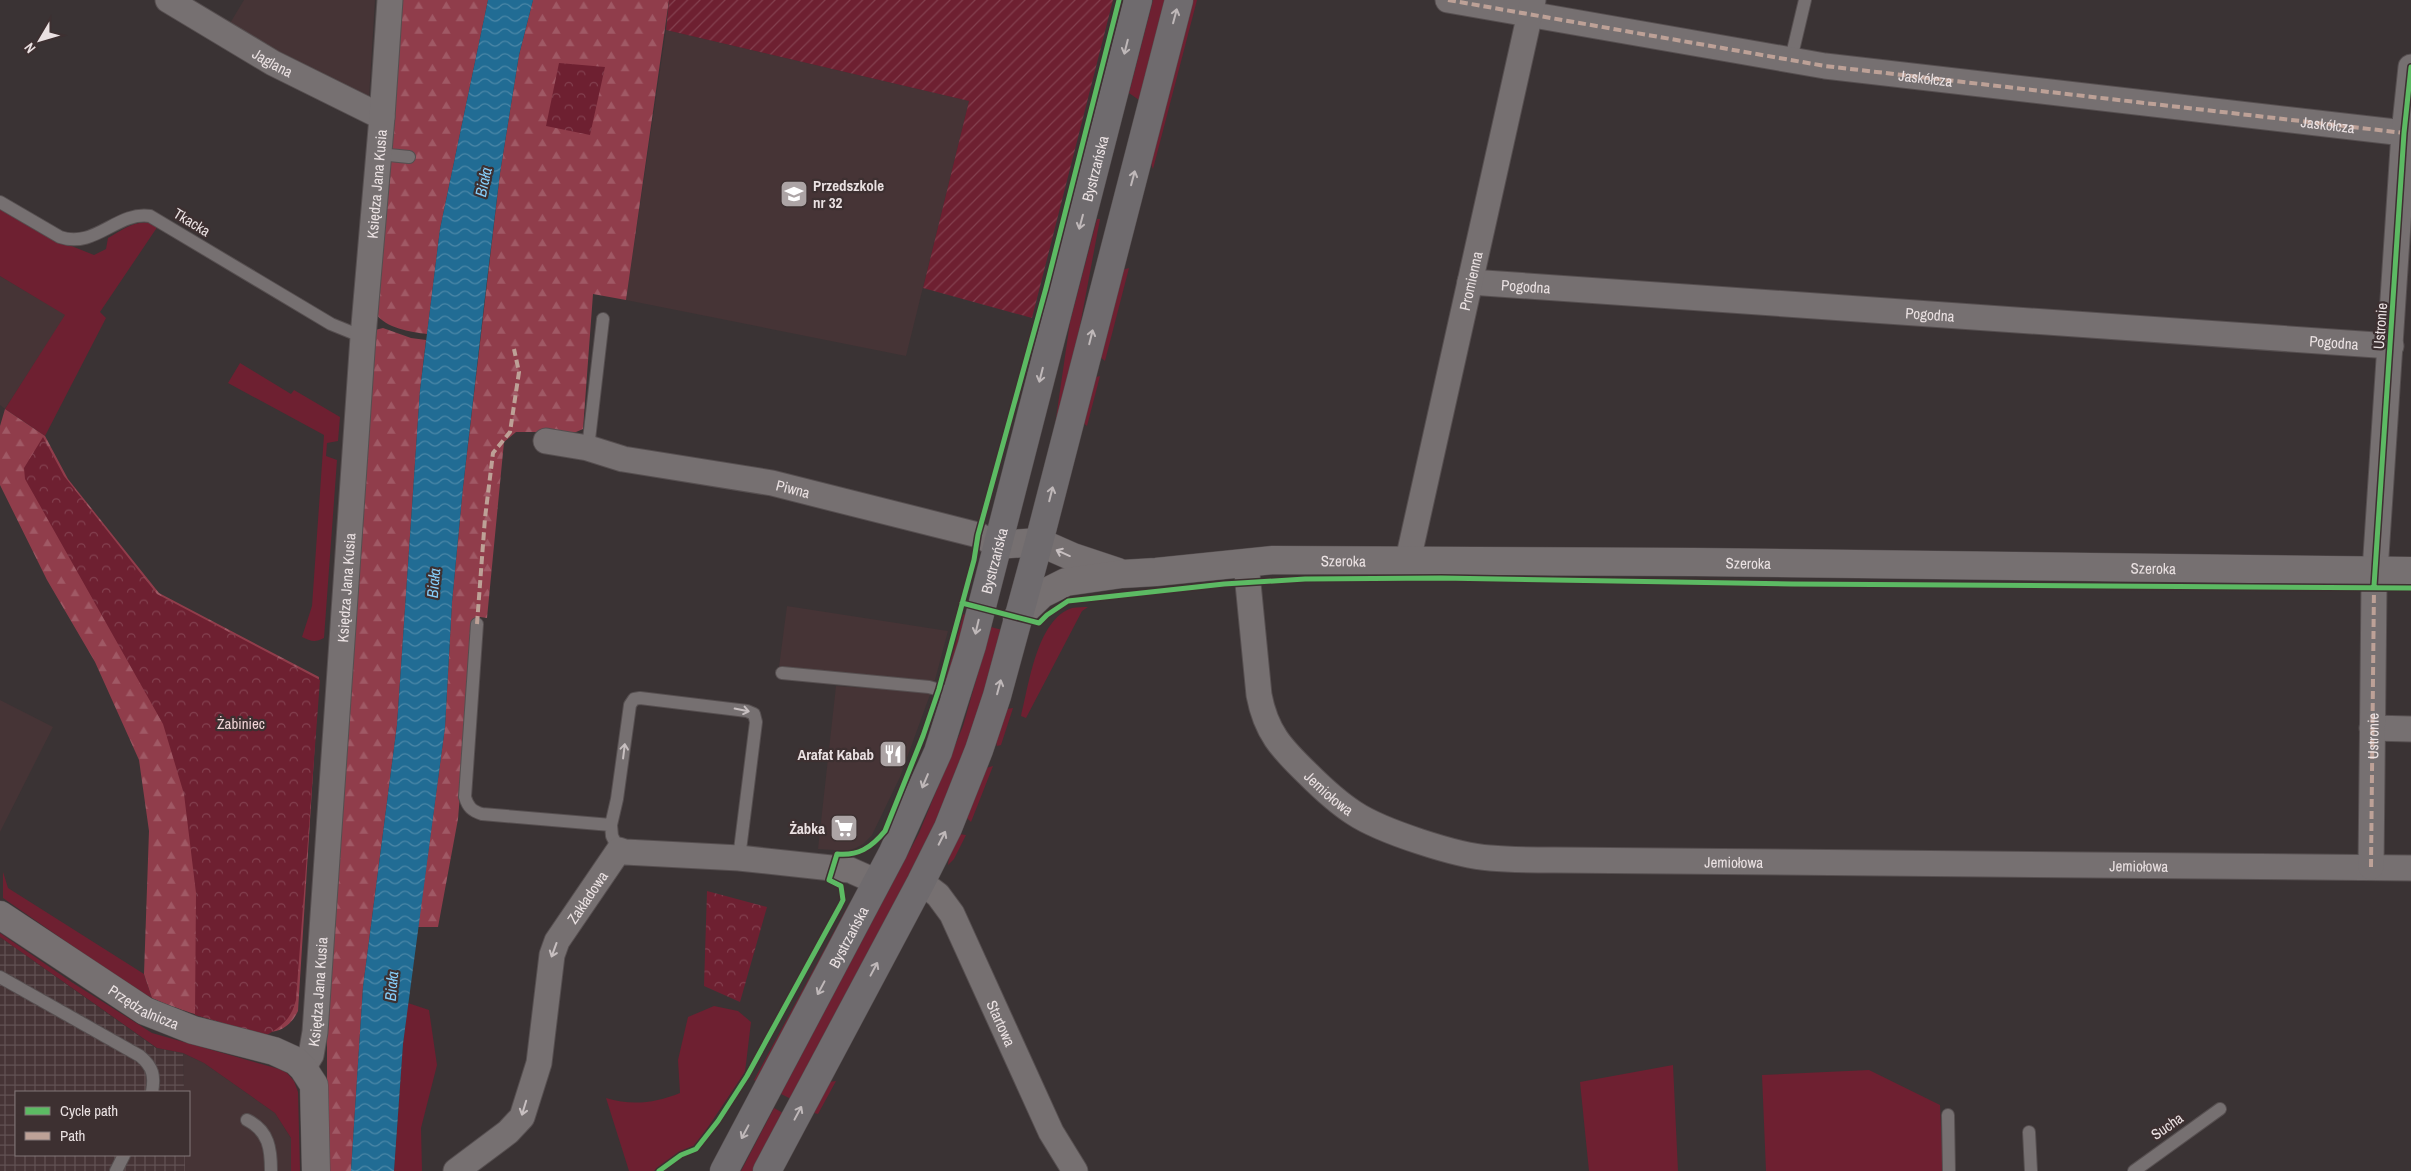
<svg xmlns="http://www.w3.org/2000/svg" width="2411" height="1171" viewBox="0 0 2411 1171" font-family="'Archivo Narrow',sans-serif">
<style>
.built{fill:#463436}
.industrial{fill:url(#industrial-grid)}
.grass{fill:#6e2031}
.forest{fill:url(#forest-firs)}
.park{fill:url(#park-crowns)}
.garden{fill:url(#garden-furrows)}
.water{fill:url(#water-waves)}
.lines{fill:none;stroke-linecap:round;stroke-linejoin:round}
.service-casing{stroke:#564f50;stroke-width:14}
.minor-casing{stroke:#564f50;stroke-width:27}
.tertiary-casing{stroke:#564f50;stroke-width:29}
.secondary-casing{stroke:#564f50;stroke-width:29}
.service{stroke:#767071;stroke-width:12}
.minor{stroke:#767071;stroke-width:25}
.tertiary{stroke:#767071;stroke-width:28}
.secondary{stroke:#6f6b6e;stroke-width:28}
.quiet{stroke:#bda197;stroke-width:4;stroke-dasharray:8 4;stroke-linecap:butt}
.cycleway-casing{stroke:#3d3031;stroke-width:8}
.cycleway{stroke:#5cba63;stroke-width:5}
.oneway{stroke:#bfb8b9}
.oneway2{stroke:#c7bfc0}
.labels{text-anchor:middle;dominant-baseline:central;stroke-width:4.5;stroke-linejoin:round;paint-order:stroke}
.street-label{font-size:15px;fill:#eae1e2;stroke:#3d3031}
.poi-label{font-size:15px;font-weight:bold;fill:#eae1e2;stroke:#3d3031;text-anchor:end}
.park-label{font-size:15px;fill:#efd3d5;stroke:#3d3031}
.water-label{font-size:16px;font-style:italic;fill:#86cdf9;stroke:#3d3031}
</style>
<defs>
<pattern id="industrial-grid" width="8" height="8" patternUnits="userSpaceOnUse" patternTransform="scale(1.25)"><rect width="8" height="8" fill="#463436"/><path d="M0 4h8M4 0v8" fill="none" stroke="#615153"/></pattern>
<pattern id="forest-firs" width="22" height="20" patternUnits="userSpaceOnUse" patternTransform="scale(1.25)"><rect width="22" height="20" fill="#903d4b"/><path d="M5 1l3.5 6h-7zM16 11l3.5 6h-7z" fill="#a05965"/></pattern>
<pattern id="park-crowns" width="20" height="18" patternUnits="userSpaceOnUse" patternTransform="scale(1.25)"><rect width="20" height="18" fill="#6e2031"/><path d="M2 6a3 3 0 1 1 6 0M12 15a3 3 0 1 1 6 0" fill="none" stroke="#83404f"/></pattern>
<pattern id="garden-furrows" width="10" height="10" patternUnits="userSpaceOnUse" patternTransform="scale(1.25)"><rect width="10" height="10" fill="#6e2031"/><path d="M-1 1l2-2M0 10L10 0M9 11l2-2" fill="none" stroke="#83404f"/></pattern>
<pattern id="water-waves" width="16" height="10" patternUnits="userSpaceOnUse" patternTransform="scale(1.25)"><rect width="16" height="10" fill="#216c94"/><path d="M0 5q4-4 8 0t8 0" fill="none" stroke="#4c88a8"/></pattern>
</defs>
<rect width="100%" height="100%" fill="#3a3334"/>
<!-- built -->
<path class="built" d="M244 0H375L369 98 226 30Z
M666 30 969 101 906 356 626 300Z
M0 276 66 315 5 409 0 405Z
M787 606 948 631 935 680 931 683 779 667Z
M836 686 931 692 900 777 872 835 863 844 850 851 818 849Z
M0 700 53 727 0 832Z
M183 1053 204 1063 275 1113 291 1138V1171H185V1155H189V1092H184Z"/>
<!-- industrial -->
<path class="industrial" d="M0 937 156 1048 183 1053 184 1092H16V1155H185V1171H0Z"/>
<!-- grass -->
<path class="grass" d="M1153 0H1166L1139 100 1129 93Z
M1192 0H1197L1153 169 1150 161Z
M0 207 59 241 94 255 106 249 108 238C124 229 139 216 158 226L100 312 106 318 45 436 5 409 65 315 0 276Z
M1097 219H1100L1079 331 1055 425 1070 322Z
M1129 268 1105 361 1100 357 1122 270Z
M240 363 291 394 294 390 340 417 338 441 327 443 326 456 337 460 324 638C315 643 310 641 302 637L312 606 324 435 228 383Z
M1100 376 1087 426 1082 422 1093 378Z
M1088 607 1082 611 1026 718 1021 716C1029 685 1037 619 1072 608 1077 607 1083 607 1088 607Z
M962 614 967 615 948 682 944 681Z
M991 627 1002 630 973 729 950 790 929 836 879 933 791 1099 781 1094 919 833 963 726Z
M1013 708 1001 745 997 746 996 742 1006 709Z
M993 766 971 822 966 817 986 768Z
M959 834 966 835 954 859 948 865 949 857Z
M3 872 8 888 144 974 152 998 133 988 3 898Z
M850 902 849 911 759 1083 754 1080Z
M0 933 73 983 152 1033 279 1069 287 1073 294 1081 298 1092 300 1171H291V1138L275 1113 204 1063 183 1053 157 1048 0 937Z
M408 1003 429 1010 437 1065 421 1128 422 1171H394L403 1044Z
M714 1006 738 1011 751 1022 745 1072 696 1145 682 1151 654 1171H629L606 1098C632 1106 655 1103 680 1093L678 1060 688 1017Z
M1673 1065 1678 1171H1589L1580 1082Z
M1869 1070 1940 1105 1943 1171H1766L1762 1075Z
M836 1081 818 1114 814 1113 829 1082Z
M774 1108 783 1113 753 1171H741Z"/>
<!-- forest -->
<path class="forest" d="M400 0H488L440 229 427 334C410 332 386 328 376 314Z
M533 0H669L626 300 593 294 583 429 576 432H516L504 442 487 618 480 617 474 623 458 819 438 927H418L445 727 452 602 463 487 500 173 519 55Z
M383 328 411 338 426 340 420 390 397 725 363 987 351 1171H327V1034L375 330Z
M5 409 45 436 68 479 159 593 319 677 298 1011C293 1021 287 1028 276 1031 257 1036 172 1008 152 998L144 974 149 831 139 760 95 662 47 580 0 485V426Z"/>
<!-- park -->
<path class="park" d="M559 63 605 67 590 135 546 126Z
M43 437 64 476 157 594 320 680 296 1000C291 1019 283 1025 267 1035L195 1015 196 893 184 794 163 724 25 479 24 468Z
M707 891 767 907 740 1002 704 986Z"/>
<!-- garden -->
<path class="garden" d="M669 0H1113L1032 318 923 288 969 101 666 30Z"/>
<!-- water -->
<path class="water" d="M488 0H533L519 55 500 173 485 297 463 487 452 602 445 727 403 1044 394 1171H351L363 987 397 725 420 390 440 229Z"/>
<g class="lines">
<defs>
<path id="service" d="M1791 59 1805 0
M379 154 409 157
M0 202 60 237C95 249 117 211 150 216L331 324 363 337
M588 448 603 319
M477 624 465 797C468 807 472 811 482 814L611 825
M782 673 929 687 957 695
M619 850 612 836 611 825 617 799 630 705 634 699 640 698 747 711 754 714 756 722 739 858
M0 977 140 1056C153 1067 155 1076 152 1092
M1948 1115 1949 1171
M247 1120C269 1131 271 1149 271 1171
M2029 1132 2031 1171
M116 1171 124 1155
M2134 1171 2220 1109"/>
<g id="minor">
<path id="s1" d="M168 0 273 63 382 117"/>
<path d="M1448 0 1825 66 2404 133"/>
<path id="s2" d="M1470 282 2391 346"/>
<path id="s3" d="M546 441 588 448 623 459 772 483 978 535 997 545"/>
<path id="s4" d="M1408 560 1533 0"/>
<path id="s5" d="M1246 563 1259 695C1266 732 1281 748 1308 774 1322 788 1337 802 1354 813 1381 831 1457 856 1490 858 1511 860 1533 860 1554 860L2411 868"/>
<path d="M2372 728 2411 729"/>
<path id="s6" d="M2371 867 2374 586 2404 133 2411 67"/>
<path id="s7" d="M921 882 938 895 952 914 1051 1132 1075 1171"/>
<path id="s8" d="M303 1068 311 1055 315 1032 363 337 382 117 390 0"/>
<path id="s9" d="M456 1171 508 1132 522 1117 539 1063 552 955 557 941 619 850 625 852 739 858 850 870 877 882"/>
</g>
<g id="tertiary">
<path d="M997 545 1039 542 1073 557 1118 572"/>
<path id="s10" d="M1017 618 1042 594 1066 582 1122 574 1156 572 1273 560 1695 562 2411 571"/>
<path id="s11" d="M0 915 145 1011 193 1030 274 1051 296 1061 303 1068 314 1085 316 1171"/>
</g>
<g id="secondary">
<path id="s12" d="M724 1171 893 852 938 752 972 645 1138 0"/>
<path d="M767 1171 921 882 948 828 979 750 997 696 1039 542 1179 0"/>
</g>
</defs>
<!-- service casing -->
<use href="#service" class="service-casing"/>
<!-- minor casing -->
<use href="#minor" class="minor-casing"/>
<!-- tertiary casing -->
<use href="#tertiary" class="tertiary-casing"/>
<!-- secondary casing -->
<use href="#secondary" class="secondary-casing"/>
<!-- service -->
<use href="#service" class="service"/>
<!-- minor -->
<use href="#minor" class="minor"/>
<!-- tertiary -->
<use href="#tertiary" class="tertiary"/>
<!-- secondary -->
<use href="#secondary" class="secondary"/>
<!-- quiet -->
<g class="quiet">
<path id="s13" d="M1448 0 1825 66 2404 133"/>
<path d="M477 624 485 518 493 453 510 432 519 372 514 349"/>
<path d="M2371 867 2374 586"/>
</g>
<defs>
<path id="cycleway" d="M2374 586 2404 133 2411 67
M962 603 1039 623 1047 615 1068 601 1224 584 1305 579 1441 578 1792 584 2411 588
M659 1171 681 1155 696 1149 718 1121 747 1076 840 906 843 900 841 886 829 880 837 854C858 856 871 848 885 831L923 736 939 689 974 560 978 535 1046 288 1119 0"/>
</defs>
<!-- cycleway casing -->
<use href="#cycleway" class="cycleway-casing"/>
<!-- cycleway -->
<use href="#cycleway" class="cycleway"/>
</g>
<!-- one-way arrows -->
<defs><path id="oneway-shaft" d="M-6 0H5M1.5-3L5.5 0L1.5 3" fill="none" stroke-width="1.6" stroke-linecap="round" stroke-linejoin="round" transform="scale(1.25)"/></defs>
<g class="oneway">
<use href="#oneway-shaft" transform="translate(1175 16) rotate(-75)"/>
<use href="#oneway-shaft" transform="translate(1126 47) rotate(104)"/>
<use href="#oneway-shaft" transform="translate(1133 178) rotate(-75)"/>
<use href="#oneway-shaft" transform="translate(1081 222) rotate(105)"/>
<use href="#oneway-shaft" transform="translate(1091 337) rotate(-76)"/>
<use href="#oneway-shaft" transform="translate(1041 375) rotate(104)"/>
<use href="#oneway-shaft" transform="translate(1051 494) rotate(-76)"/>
<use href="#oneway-shaft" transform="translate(977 627) rotate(103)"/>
<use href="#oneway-shaft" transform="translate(999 687) rotate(-75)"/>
<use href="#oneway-shaft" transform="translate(925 781) rotate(113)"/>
<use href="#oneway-shaft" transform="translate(942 838) rotate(-63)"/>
<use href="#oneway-shaft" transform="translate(874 969) rotate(-62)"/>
<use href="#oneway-shaft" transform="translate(821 988) rotate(118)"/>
<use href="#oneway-shaft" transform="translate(798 1113) rotate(-62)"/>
<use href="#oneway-shaft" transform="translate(745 1132) rotate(118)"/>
</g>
<g class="oneway2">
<use href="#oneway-shaft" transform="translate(1063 553) rotate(-156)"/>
<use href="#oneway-shaft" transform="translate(742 710) rotate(11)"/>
<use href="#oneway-shaft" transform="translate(624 751) rotate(-83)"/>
<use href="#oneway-shaft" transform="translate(554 950) rotate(110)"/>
<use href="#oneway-shaft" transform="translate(524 1108) rotate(107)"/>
</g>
<!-- icons -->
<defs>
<symbol id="school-square" viewBox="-11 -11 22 22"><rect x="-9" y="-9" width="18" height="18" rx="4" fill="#aca4a5" stroke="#3d3031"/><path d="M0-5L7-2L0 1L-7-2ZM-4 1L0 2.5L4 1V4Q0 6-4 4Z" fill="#fff"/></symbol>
<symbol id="restaurant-square" viewBox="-11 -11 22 22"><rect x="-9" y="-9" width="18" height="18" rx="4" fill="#aca4a5" stroke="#3d3031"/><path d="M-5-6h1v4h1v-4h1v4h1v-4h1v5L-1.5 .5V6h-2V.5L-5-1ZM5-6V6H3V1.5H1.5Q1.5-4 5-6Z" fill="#fff"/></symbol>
<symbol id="supermarket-square" viewBox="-11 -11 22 22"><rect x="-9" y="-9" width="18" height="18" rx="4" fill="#aca4a5" stroke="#3d3031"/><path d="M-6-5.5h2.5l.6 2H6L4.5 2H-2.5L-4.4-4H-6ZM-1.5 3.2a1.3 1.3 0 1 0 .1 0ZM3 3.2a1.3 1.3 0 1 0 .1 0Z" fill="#fff"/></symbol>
</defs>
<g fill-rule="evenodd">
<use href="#school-square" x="778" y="178" width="32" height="32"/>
<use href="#restaurant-square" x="877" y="738" width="32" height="32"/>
<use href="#supermarket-square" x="828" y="812" width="32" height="32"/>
</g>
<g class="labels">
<!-- street labels -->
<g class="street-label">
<text stroke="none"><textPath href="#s1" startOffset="122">Jaglana</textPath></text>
<text stroke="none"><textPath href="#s13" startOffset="484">Jaskółcza</textPath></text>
<text stroke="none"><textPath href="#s13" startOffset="889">Jaskółcza</textPath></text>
<text stroke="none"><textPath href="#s12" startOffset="1075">Bystrzańska</textPath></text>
<text stroke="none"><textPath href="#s8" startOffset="889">Księdza Jana Kusia</textPath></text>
<text transform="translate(192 222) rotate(31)">Tkacka</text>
<text stroke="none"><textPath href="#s4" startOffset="286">Promienna</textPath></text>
<text stroke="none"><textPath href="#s2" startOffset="56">Pogodna</textPath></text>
<text stroke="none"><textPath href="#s2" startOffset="461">Pogodna</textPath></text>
<text transform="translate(2380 326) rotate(-86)">Ustronie</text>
<text stroke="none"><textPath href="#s2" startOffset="866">Pogodna</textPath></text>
<text stroke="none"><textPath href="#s3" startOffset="252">Piwna</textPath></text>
<text stroke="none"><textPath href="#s10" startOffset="340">Szeroka</textPath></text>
<text stroke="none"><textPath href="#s12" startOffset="670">Bystrzańska</textPath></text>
<text stroke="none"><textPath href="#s10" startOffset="745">Szeroka</textPath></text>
<text stroke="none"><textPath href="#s10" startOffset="1150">Szeroka</textPath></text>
<text stroke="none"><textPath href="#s8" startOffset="484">Księdza Jana Kusia</textPath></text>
<text stroke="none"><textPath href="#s6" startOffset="131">Ustronie</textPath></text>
<text stroke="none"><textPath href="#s5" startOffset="256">Jemiołowa</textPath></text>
<text stroke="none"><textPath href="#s5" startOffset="676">Jemiołowa</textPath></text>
<text stroke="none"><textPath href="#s5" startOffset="1081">Jemiołowa</textPath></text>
<text stroke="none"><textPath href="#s9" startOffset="319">Zakładowa</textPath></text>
<text stroke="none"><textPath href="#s12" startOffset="265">Bystrzańska</textPath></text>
<text stroke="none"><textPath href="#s8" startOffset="79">Księdza Jana Kusia</textPath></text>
<text stroke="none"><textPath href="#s11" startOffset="171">Przędzalnicza</textPath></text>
<text stroke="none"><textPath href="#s7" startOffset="165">Startowa</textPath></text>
<text transform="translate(2167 1126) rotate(-35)">Sucha</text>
</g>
<!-- poi labels -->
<g class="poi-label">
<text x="813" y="185" text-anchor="start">Przedszkole<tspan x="813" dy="17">nr 32</tspan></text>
<text x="874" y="754">Arafat Kabab</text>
<text x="825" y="828">Żabka</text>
</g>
<!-- park labels -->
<g class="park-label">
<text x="241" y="723">Żabiniec</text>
</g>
<!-- water labels -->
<g class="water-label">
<text transform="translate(483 182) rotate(-78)">Biała</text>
<text transform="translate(433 583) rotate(-85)">Biała</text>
<text transform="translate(391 986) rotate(-85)">Biała</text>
</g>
</g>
<!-- legend -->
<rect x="15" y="1091" width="175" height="65" fill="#3d3031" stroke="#827778"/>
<rect x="25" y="1107" width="25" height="8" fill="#5cba63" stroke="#827778"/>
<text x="60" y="1116" font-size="15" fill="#eae1e2">Cycle path</text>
<rect x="25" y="1132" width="25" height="8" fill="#bda197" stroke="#827778"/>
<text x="60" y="1141" font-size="15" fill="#eae1e2">Path</text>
<!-- north arrow -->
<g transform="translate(40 40) rotate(232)" stroke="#3d3031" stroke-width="4" paint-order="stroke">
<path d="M0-4L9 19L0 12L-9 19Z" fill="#eae1e2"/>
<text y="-8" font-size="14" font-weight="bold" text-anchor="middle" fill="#eae1e2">N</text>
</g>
</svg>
